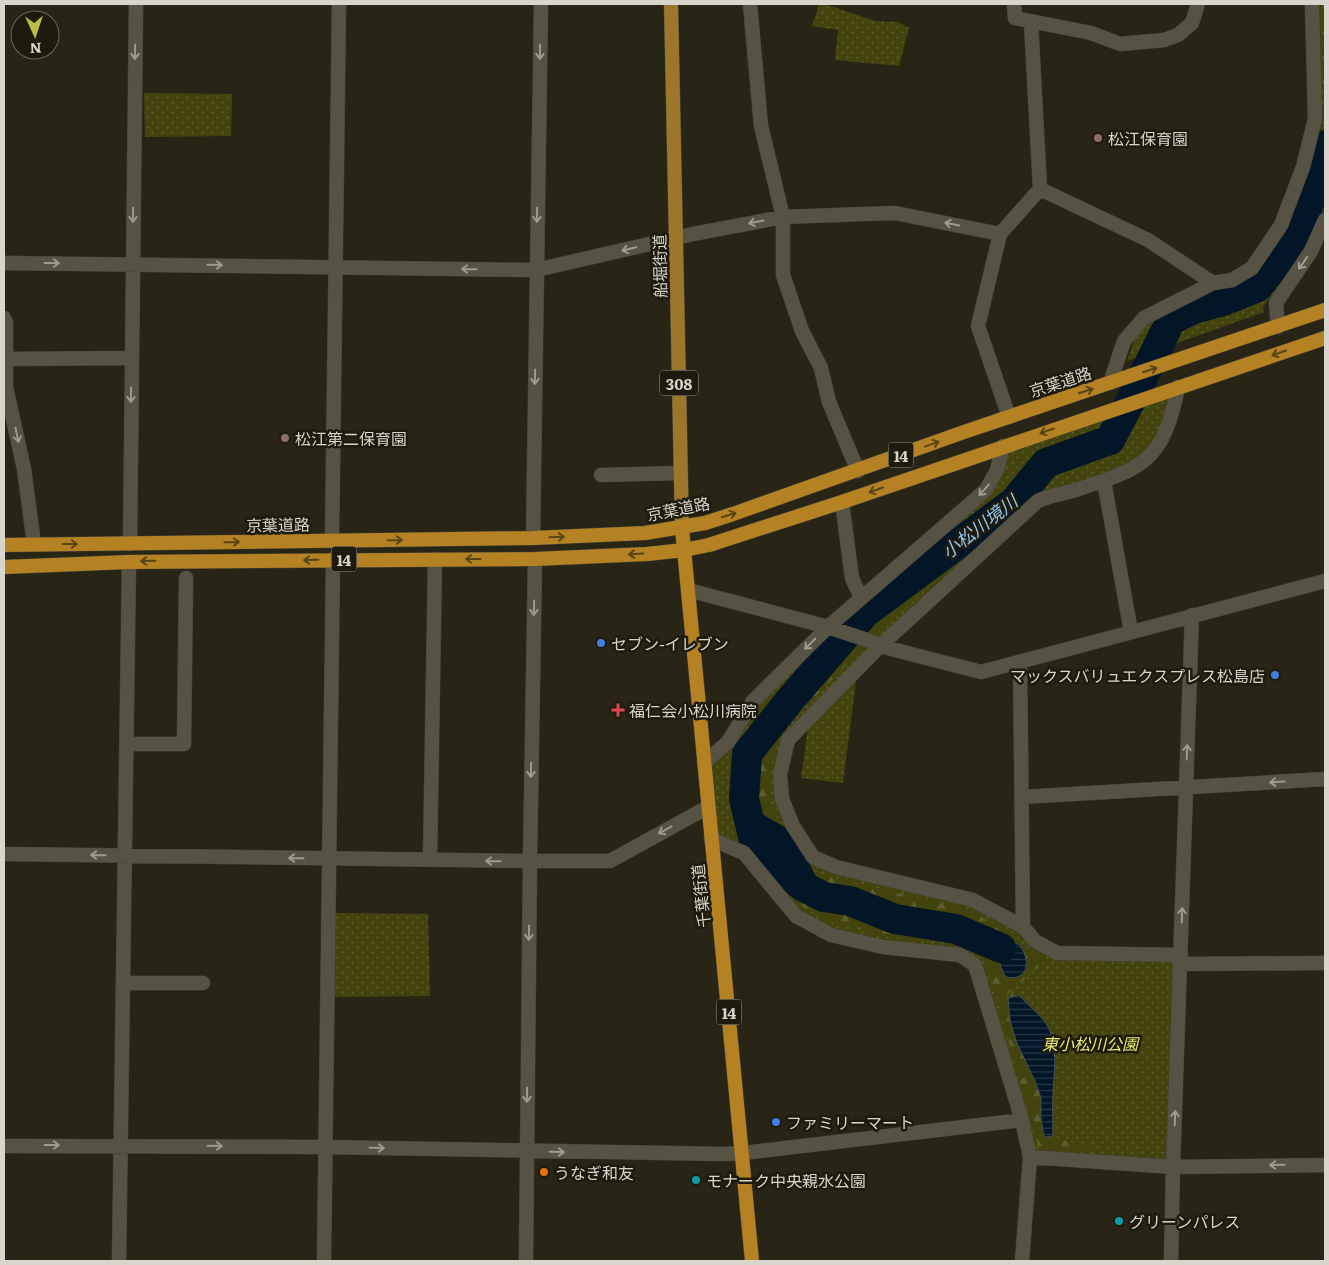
<svg xmlns="http://www.w3.org/2000/svg" width="1329" height="1265" viewBox="0 0 1329 1265" font-family="Literata,'Noto Sans JP',serif">
<style>
.green{fill:url(#green-dots)}
.forest{fill:url(#forest-firs)}
.water{fill:url(#water-rules);stroke:#424f58}
.lines{fill:none;stroke-linecap:round;stroke-linejoin:round}
.river{stroke:#021627;stroke-width:30}
.minor-casing{stroke:#444237;stroke-width:15}
.tertiary-casing{stroke:#444237;stroke-width:15}
.primary-casing{stroke:#444237;stroke-width:15}
.trunk-casing{stroke:#444237;stroke-width:15}
.minor{stroke:#565344;stroke-width:14}
.tertiary{stroke:#565344;stroke-width:14}
.primary{stroke:#9c762a;stroke-width:14}
.trunk{stroke:#b48222;stroke-width:14}
.oneway{stroke:#9d9a8f}
.oneway2{stroke:#5a4416}
.education-dot{fill:#8d6e63;stroke:#1e1b0e;stroke-width:2}
.shop-dot{fill:#3f7fe0;stroke:#1e1b0e;stroke-width:2}
.health-dot{fill:#e0444e;stroke:#1e1b0e;stroke-width:2}
.food-dot{fill:#e8710a;stroke:#1e1b0e;stroke-width:2}
.culture-dot{fill:#0f9aa8;stroke:#1e1b0e;stroke-width:2}
.labels{text-anchor:middle;dominant-baseline:central;stroke-width:5;stroke-linejoin:round;paint-order:stroke}
.shield{fill:#1e1b0e;stroke:#a09d93;stroke-width:1}
.shield-label{font-size:15px;font-weight:bold;fill:#d7d5cc}
.poi-label{font-size:16px;fill:#d7d5cc;stroke:#1e1b0e;text-anchor:start}
.street-label{font-size:16px;fill:#d7d5cc;stroke:#1e1b0e}
.park-label{font-size:16px;font-style:italic;fill:#e6ea76;stroke:#1e1b0e}
.water-label{font-size:18px;font-style:italic;fill:#90c5f1;stroke:#1e1b0e}
</style>
<defs>
<pattern id="green-dots" width="8" height="8" patternUnits="userSpaceOnUse" patternTransform="scale(1.25)"><rect width="8" height="8" fill="#42430d"/><path d="M2 2h.1M6 6h.1" fill="none" stroke="#5d5d2f" stroke-width="1.8" stroke-linecap="round"/></pattern>
<pattern id="forest-firs" width="22" height="20" patternUnits="userSpaceOnUse" patternTransform="scale(1.25)"><rect width="22" height="20" fill="#42430d"/><path d="M5 1l3.5 6h-7zM16 11l3.5 6h-7z" fill="#5d5d2f"/></pattern>
<pattern id="water-rules" width="6" height="5" patternUnits="userSpaceOnUse" patternTransform="scale(1.25)"><rect width="6" height="5" fill="#021627"/><path d="M0 2.5h6" fill="none" stroke="#263745"/></pattern>
</defs>
<rect width="100%" height="100%" fill="#282517"/>
<!-- green -->
<path class="green" d="M819 4H825L875 21 898 22 909 28 899 66 835 60 838 30 812 26Z
M1316 4H1325V206L1307 251 1263 307 1264 312 1127 361 1135 338 1147 322 1172 308 1241 286 1262 272 1290 229 1323 120Z
M144 93 232 94 231 136 145 137Z
M1178 387 1151 455 1039 501 788 740 782 799 813 857 973 900 1057 953 1181 955 1173 1167 1030 1157 975 965 960 955 883 947 799 917 744 853 711 839 704 763 753 701 986 490 1003 446Z
M856 681 843 783 801 778 808 728Z
M335 913 428 914 430 996 334 997Z"/>
<!-- forest -->
<path class="forest" d="M1319 4H1325V174L1303 242 1295 249 1284 243 1293 229 1325 120Z
M995 496 1016 506 873 638 843 629Z
M838 633 868 643 778 734 769 777V801L785 835 801 863 827 876 968 910 1015 935 1027 949 1047 959 999 1002 984 958 962 944 884 936 836 924 803 907 762 851 735 837 732 755 760 709Z
M1013 993 1055 1138 1109 1151 1038 1147 999 1006Z"/>
<!-- water -->
<path class="water" d="M1009 944H1018C1031 957 1030 982 1006 977 999 967 999 960 1001 948Z
M1019 995C1028 1006 1041 1014 1048 1027 1058 1048 1054 1070 1053 1093 1052 1107 1053 1121 1053 1136L1044 1137 1041 1119V1098L1035 1081 1016 1041 1010 1020 1008 998Z"/>
<g class="lines">
<!-- river -->
<path class="river" d="M751 825 782 843 802 882
M1001 948 956 929 895 919 850 901 824 897 804 887 757 853 744 799 747 754 790 700 865 613 1014 502 1046 463 1110 440 1139 385 1171 320 1194 309 1223 301 1258 287 1297 237 1318 178 1325 145"/>
<defs>
<path id="minor" d="M750 4 761 126 783 217V275L802 331 821 368 829 402 858 471
M1014 4 1015 18 1091 33 1120 44 1164 40 1178 35 1192 23 1198 4
M1040 189 1148 240 1213 283
M4 263 536 270 693 234 783 217 863 214 895 213 1000 234
M4 318 6 323V387L24 469 34 544
M1278 327 1276 303 1311 251 1325 220
M6 359 132 358
M1110 383 1124 341 1144 318 1213 283 1232 280 1252 268 1281 225 1303 167 1315 119 1312 4
M1178 387C1163 464 1141 469 1072 491 1061 494 1048 496 1038 501 1034 504 1030 508 1027 511L880 646 788 740 780 774 782 799 793 826 813 857 836 867 973 900 1023 927 1035 941 1057 953 1181 955
M1009 417 978 326 1000 234 1040 189 1031 22
M601 475 680 473
M1104 481 1131 632
M842 502 852 578 861 598
M533 538 541 4
M130 544 136 4
M688 590 828 627 870 641 880 646 981 672 1325 581
M1192 615 1173 1167 1325 1165
M1020 662 1023 927
M127 744H184L186 578
M704 763 728 742 753 701 828 627 986 490 997 470 1003 446
M1022 797 1325 779
M711 839 744 853 796 916 831 935 883 947 960 955 975 965 1022 1120 1030 1157 1022 1261
M4 854 530 861H610L708 807
M430 860 435 559
M1181 964 1325 963
M124 983H203
M4 1146 324 1147 724 1154 743 1153 1022 1120
M1030 1157 1173 1167 1171 1261
M119 1261 129 562
M526 1261 530 861 535 559"/>
<path id="tertiary" d="M332 541 339 4
M324 1261 333 559"/>
<path id="primary" d="M671 4 682 528"/>
<path id="trunk" d="M682 528 752 1261
M4 545 533 538 645 533 705 523 733 514 964 432 1325 310
M4 567 129 562 535 559 647 554 684 550 709 545 842 502 1325 338"/>
</defs>
<!-- minor casing -->
<use href="#minor" class="minor-casing"/>
<!-- tertiary casing -->
<use href="#tertiary" class="tertiary-casing"/>
<!-- primary casing -->
<use href="#primary" class="primary-casing"/>
<!-- trunk casing -->
<use href="#trunk" class="trunk-casing"/>
<!-- minor -->
<use href="#minor" class="minor"/>
<!-- tertiary -->
<use href="#tertiary" class="tertiary"/>
<!-- primary -->
<use href="#primary" class="primary"/>
<!-- trunk -->
<use href="#trunk" class="trunk"/>
</g>
<!-- one-way arrows -->
<defs><path id="oneway-shaft" d="M-6 0H5M1.5-3L5.5 0L1.5 3" fill="none" stroke-width="1.6" stroke-linecap="round" stroke-linejoin="round" transform="scale(1.25)"/></defs>
<g class="oneway">
<use href="#oneway-shaft" transform="translate(135 52) rotate(91)"/>
<use href="#oneway-shaft" transform="translate(540 52) rotate(91)"/>
<use href="#oneway-shaft" transform="translate(133 215) rotate(91)"/>
<use href="#oneway-shaft" transform="translate(537 215) rotate(91)"/>
<use href="#oneway-shaft" transform="translate(756 222) rotate(169)"/>
<use href="#oneway-shaft" transform="translate(952 224) rotate(-169)"/>
<use href="#oneway-shaft" transform="translate(629 249) rotate(167)"/>
<use href="#oneway-shaft" transform="translate(52 263)"/>
<use href="#oneway-shaft" transform="translate(1303 263) rotate(125)"/>
<use href="#oneway-shaft" transform="translate(215 265) rotate(1)"/>
<use href="#oneway-shaft" transform="translate(469 269) rotate(-179)"/>
<use href="#oneway-shaft" transform="translate(535 377) rotate(91)"/>
<use href="#oneway-shaft" transform="translate(131 395) rotate(91)"/>
<use href="#oneway-shaft" transform="translate(17 435) rotate(78)"/>
<use href="#oneway-shaft" transform="translate(984 490) rotate(132)"/>
<use href="#oneway-shaft" transform="translate(534 608) rotate(91)"/>
<use href="#oneway-shaft" transform="translate(810 644) rotate(135)"/>
<use href="#oneway-shaft" transform="translate(1187 752) rotate(-88)"/>
<use href="#oneway-shaft" transform="translate(531 770) rotate(91)"/>
<use href="#oneway-shaft" transform="translate(1277 782) rotate(177)"/>
<use href="#oneway-shaft" transform="translate(665 830) rotate(151)"/>
<use href="#oneway-shaft" transform="translate(98 855) rotate(-179)"/>
<use href="#oneway-shaft" transform="translate(296 858) rotate(-179)"/>
<use href="#oneway-shaft" transform="translate(493 861) rotate(-179)"/>
<use href="#oneway-shaft" transform="translate(1182 915) rotate(-88)"/>
<use href="#oneway-shaft" transform="translate(529 933) rotate(91)"/>
<use href="#oneway-shaft" transform="translate(527 1095) rotate(91)"/>
<use href="#oneway-shaft" transform="translate(1175 1118) rotate(-88)"/>
<use href="#oneway-shaft" transform="translate(52 1145)"/>
<use href="#oneway-shaft" transform="translate(215 1146) rotate(1)"/>
<use href="#oneway-shaft" transform="translate(377 1148) rotate(1)"/>
<use href="#oneway-shaft" transform="translate(557 1152) rotate(1)"/>
<use href="#oneway-shaft" transform="translate(1277 1165) rotate(179)"/>
</g>
<g class="oneway2">
<use href="#oneway-shaft" transform="translate(1279 353) rotate(161)"/>
<use href="#oneway-shaft" transform="translate(1150 370) rotate(-18)"/>
<use href="#oneway-shaft" transform="translate(1086 391) rotate(-18)"/>
<use href="#oneway-shaft" transform="translate(1047 431) rotate(161)"/>
<use href="#oneway-shaft" transform="translate(932 444) rotate(-20)"/>
<use href="#oneway-shaft" transform="translate(876 490) rotate(161)"/>
<use href="#oneway-shaft" transform="translate(729 515) rotate(-18)"/>
<use href="#oneway-shaft" transform="translate(557 537) rotate(-2)"/>
<use href="#oneway-shaft" transform="translate(395 540) rotate(-1)"/>
<use href="#oneway-shaft" transform="translate(232 542) rotate(-1)"/>
<use href="#oneway-shaft" transform="translate(70 544)"/>
<use href="#oneway-shaft" transform="translate(636 554) rotate(177)"/>
<use href="#oneway-shaft" transform="translate(473 559) rotate(180)"/>
<use href="#oneway-shaft" transform="translate(311 560) rotate(179)"/>
<use href="#oneway-shaft" transform="translate(148 561) rotate(179)"/>
</g>
<!-- markers -->
<g class="education-dot">
<circle cx="1098" cy="138" r="5"/>
<circle cx="285" cy="438" r="5"/>
</g>
<g class="shop-dot">
<circle cx="601" cy="643" r="5"/>
<circle cx="1275" cy="675" r="5"/>
<circle cx="776" cy="1122" r="5"/>
</g>
<path class="health-dot" d="M615.5 702.5h5v5h5v5h-5v5h-5v-5h-5v-5h5z"/>
<circle class="food-dot" cx="544" cy="1172" r="5"/>
<g class="culture-dot">
<circle cx="696" cy="1180" r="5"/>
<circle cx="1119" cy="1221" r="5"/>
</g>
<g class="labels">
<!-- shield labels -->
<g class="shield">
<rect x="660" y="370.5" width="38" height="25" rx="4"/>
<rect x="888.5" y="442.5" width="25" height="25" rx="4"/>
<rect x="331.5" y="546.5" width="25" height="25" rx="4"/>
<rect x="716.5" y="999.5" width="25" height="25" rx="4"/>
</g>
<g class="shield-label">
<text x="679" y="383">308</text>
<text x="901" y="455">14</text>
<text x="344" y="559">14</text>
<text x="729" y="1012">14</text>
</g>
<!-- poi labels -->
<g class="poi-label">
<text x="1108" y="138">松江保育園</text>
<text x="295" y="438">松江第二保育園</text>
<text x="611" y="643">セブン-イレブン</text>
<text x="1265" y="675" text-anchor="end">マックスバリュエクスプレス松島店</text>
<text x="629" y="710">福仁会小松川病院</text>
<text x="786" y="1122">ファミリーマート</text>
<text x="554" y="1172">うなぎ和友</text>
<text x="706" y="1180">モナーク中央親水公園</text>
<text x="1129" y="1221">グリーンパレス</text>
</g>
<!-- street labels -->
<g class="street-label">
<text transform="translate(659 266) rotate(-91)">船堀街道</text>
<text transform="translate(1060 381) rotate(-18)">京葉道路</text>
<text transform="translate(678 508) rotate(-11)">京葉道路</text>
<text transform="translate(278 524) rotate(-1)">京葉道路</text>
<text transform="translate(700 896) rotate(-96)">千葉街道</text>
</g>
<!-- park labels -->
<g class="park-label">
<text x="1090" y="1043">東小松川公園</text>
</g>
<!-- water labels -->
<g class="water-label">
<text transform="translate(979 526) rotate(-38)">小松川境川</text>
</g>
</g>
<!-- border -->
<rect width="1329" height="1265" fill="none" stroke="#d7d5cc" stroke-width="10"/>
<!-- north arrow -->
<g transform="translate(35 35) rotate(177)"><circle r="24" fill="#1e1b0e" stroke="#68655a"/>
<path d="M0-4L9 19L0 12L-9 19Z" fill="#b9c046"/>
<text y="-8" font-size="14" font-weight="bold" text-anchor="middle" fill="#d7d5cc">N</text>
</g>
</svg>
